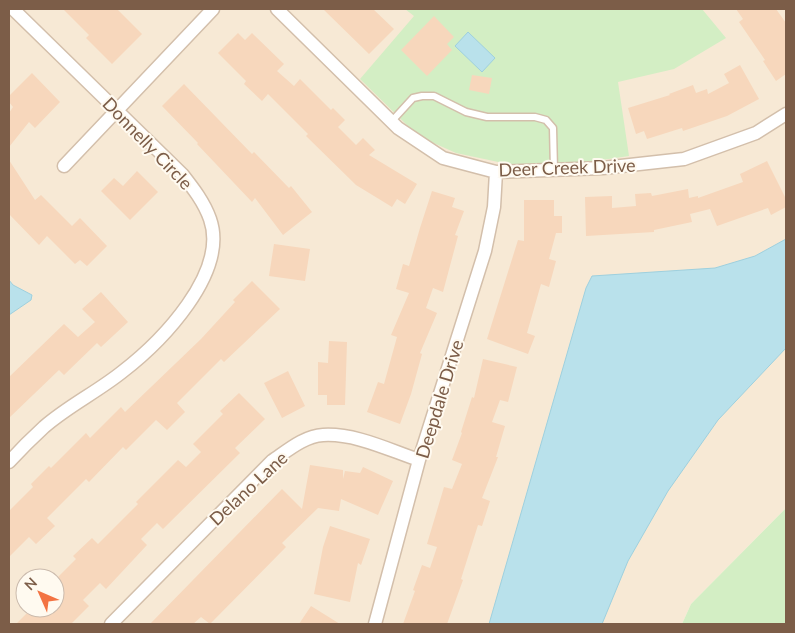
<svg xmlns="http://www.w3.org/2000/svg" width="795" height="633" viewBox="0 0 795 633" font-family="Lato,sans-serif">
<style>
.residential{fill:#f7e9d5;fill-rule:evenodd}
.green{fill:#d3eec4}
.water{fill:#b9e1eb;stroke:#9ed0de}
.building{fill:#f7d7bc}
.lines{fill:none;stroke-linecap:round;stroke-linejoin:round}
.service-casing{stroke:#d3bfab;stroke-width:9}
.minor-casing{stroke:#d3bfab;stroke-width:15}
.service{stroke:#fff;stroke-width:6}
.minor{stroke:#fff;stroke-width:12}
.labels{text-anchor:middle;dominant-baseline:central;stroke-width:4;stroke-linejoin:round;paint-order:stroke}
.street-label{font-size:18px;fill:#7c5d48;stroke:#fffaf0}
</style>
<rect width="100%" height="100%" fill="#fef7e8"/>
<!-- residential -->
<path class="residential" d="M9 9H786V508L691 604 682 624H9ZM25 578H55V608H25Z"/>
<!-- green -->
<path class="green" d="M405 9H702L726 38 674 69 618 82 629 156 581 163 517 166 456 153 418 136 360 79 414 16Z
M786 508V624H682L691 604Z"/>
<!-- water -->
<path class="water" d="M468 32 495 58 482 72 455 46Z
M786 239V348L718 420 668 491 628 561 602 624H489L586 288 592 276 715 268 755 256Z
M9 280 13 285 32 295 31 300 9 315Z"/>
<!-- building -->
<path class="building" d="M63 9H117L142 34 112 64 86 38 89 35Z
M323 9H373L394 29 369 54Z
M736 9H776L786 23V74L776 81 763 61 765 60 739 22 743 19Z
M434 16 454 37 447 44 452 50 427 76 401 50Z
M238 33 245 40 252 33 284 64 277 71 294 86 300 79 331 110 333 108 345 120 338 127 356 145 363 138 375 150 369 155 417 184 405 204 397 199 392 207 356 185 306 136 308 134 268 94 262 101 244 84 246 81 218 53Z
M740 65 759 99 727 116 683 131 682 128 647 139 644 131 636 134 628 108 670 95 669 94 693 85 696 93 707 89 708 94 729 83 724 74Z
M32 73 60 102 35 128 29 122 9 147V113L13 107 9 102V96Z
M472 75 492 78 489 94 469 90Z
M184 84 252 154 254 152 289 188 291 186 312 212 283 235 255 198 252 202 197 144 198 143 162 106Z
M9 160 35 200 41 195 72 226 80 218 107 246 87 266 80 260 75 264 47 236 39 245 9 214Z
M767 161 786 199V207L771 215 768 208 717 226 710 209 690 214 692 222 654 230V232L586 236 585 197 612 196V208L636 206 635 194 651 193 652 196 688 189 689 198 698 196V198L743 182 740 174Z
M137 171 158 192 130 220 101 191 114 178 123 186Z
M432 191 455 198 452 207 464 211 455 235 458 236 443 292 433 288 426 308 437 313 420 353 422 354 411 394 400 424 367 412 378 382 384 384 397 337 391 335 409 293 396 289 403 264 409 266 420 228Z
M524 200H554V216H562V233H556L549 259 556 261 549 287 541 284 527 333 535 336 528 354 487 339 518 240 524 241Z
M274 244 310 249 305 281 269 276Z
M252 281 280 309 224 362 221 359 177 403 185 412 167 430 156 420 126 450 123 447 89 482 86 479 47 518 55 526 36 544 29 537 9 557V511L33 487 31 484 49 466 51 468 86 433 90 438 121 407 125 412 201 339 235 302 233 300Z
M101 292 128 322 101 347 97 343 64 375 59 370 9 418V377L64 324 78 337 95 322 82 309Z
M329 341 347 342 345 405H327V395H318V362L328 363Z
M483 359 517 367 508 402 500 400 492 422 505 426 496 457H498L482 498 490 501 482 526 478 525 461 579 463 580 447 624H403L415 591 413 590 422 565 430 568 437 547 427 544 444 487 452 489 462 464 452 460 462 433 461 432 472 397 474 398Z
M288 371 305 406 282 418 264 383Z
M239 393 265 419 235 448 240 453 163 529 157 523 141 539 147 545 106 589 100 583 83 600 89 606 71 624H16L30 610 36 617 45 608H55V580L76 559 73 556 92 538 98 544 138 504 136 502 178 460 186 467 201 452 193 444 223 414 220 411Z
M310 465 343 470V479L345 471 360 473 363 467 393 481 378 515 341 499 339 511 318 508 282 543 286 547 210 624 201 617 193 624H150L282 489 302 509Z
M330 526 370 539 361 565 358 563 350 602 314 594 323 547Z
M311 606 340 624H299Z"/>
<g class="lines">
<defs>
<path id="service" d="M391 122 413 98 422 96H434L466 112 487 117H535L546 120 553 128 554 170"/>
<path id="minor" d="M277 9 398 128 443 158 496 172 603 168 684 159 756 133 786 114
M64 166 213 9
M9 462C20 450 32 438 44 427 68 406 97 392 122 372 161 342 229 273 210 219 204 202 193 188 182 174L13 9
M111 624 272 461C287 451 304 436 323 435 355 433 389 450 419 460
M375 624 419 460 485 251 494 207 496 172"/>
</defs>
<!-- service casing -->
<use href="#service" class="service-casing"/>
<!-- minor casing -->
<use href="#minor" class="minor-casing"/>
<!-- service -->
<use href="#service" class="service"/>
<!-- minor -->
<use href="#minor" class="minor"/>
</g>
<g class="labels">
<!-- street labels -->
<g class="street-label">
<text transform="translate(148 143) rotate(46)">Donnelly Circle</text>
<text transform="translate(567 167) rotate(-2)">Deer Creek Drive</text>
<text transform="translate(439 399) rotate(-73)">Deepdale Drive</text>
<text transform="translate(248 488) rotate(-43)">Delano Lane</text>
</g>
</g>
<!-- border -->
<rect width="795" height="633" fill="none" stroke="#7c5d48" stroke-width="20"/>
<!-- north arrow -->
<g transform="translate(40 593) rotate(315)"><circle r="24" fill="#fffaf0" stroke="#cbbbad"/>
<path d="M0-4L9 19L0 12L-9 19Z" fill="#f37342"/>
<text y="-8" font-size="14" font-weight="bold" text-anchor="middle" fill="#7c5d48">N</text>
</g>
</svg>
